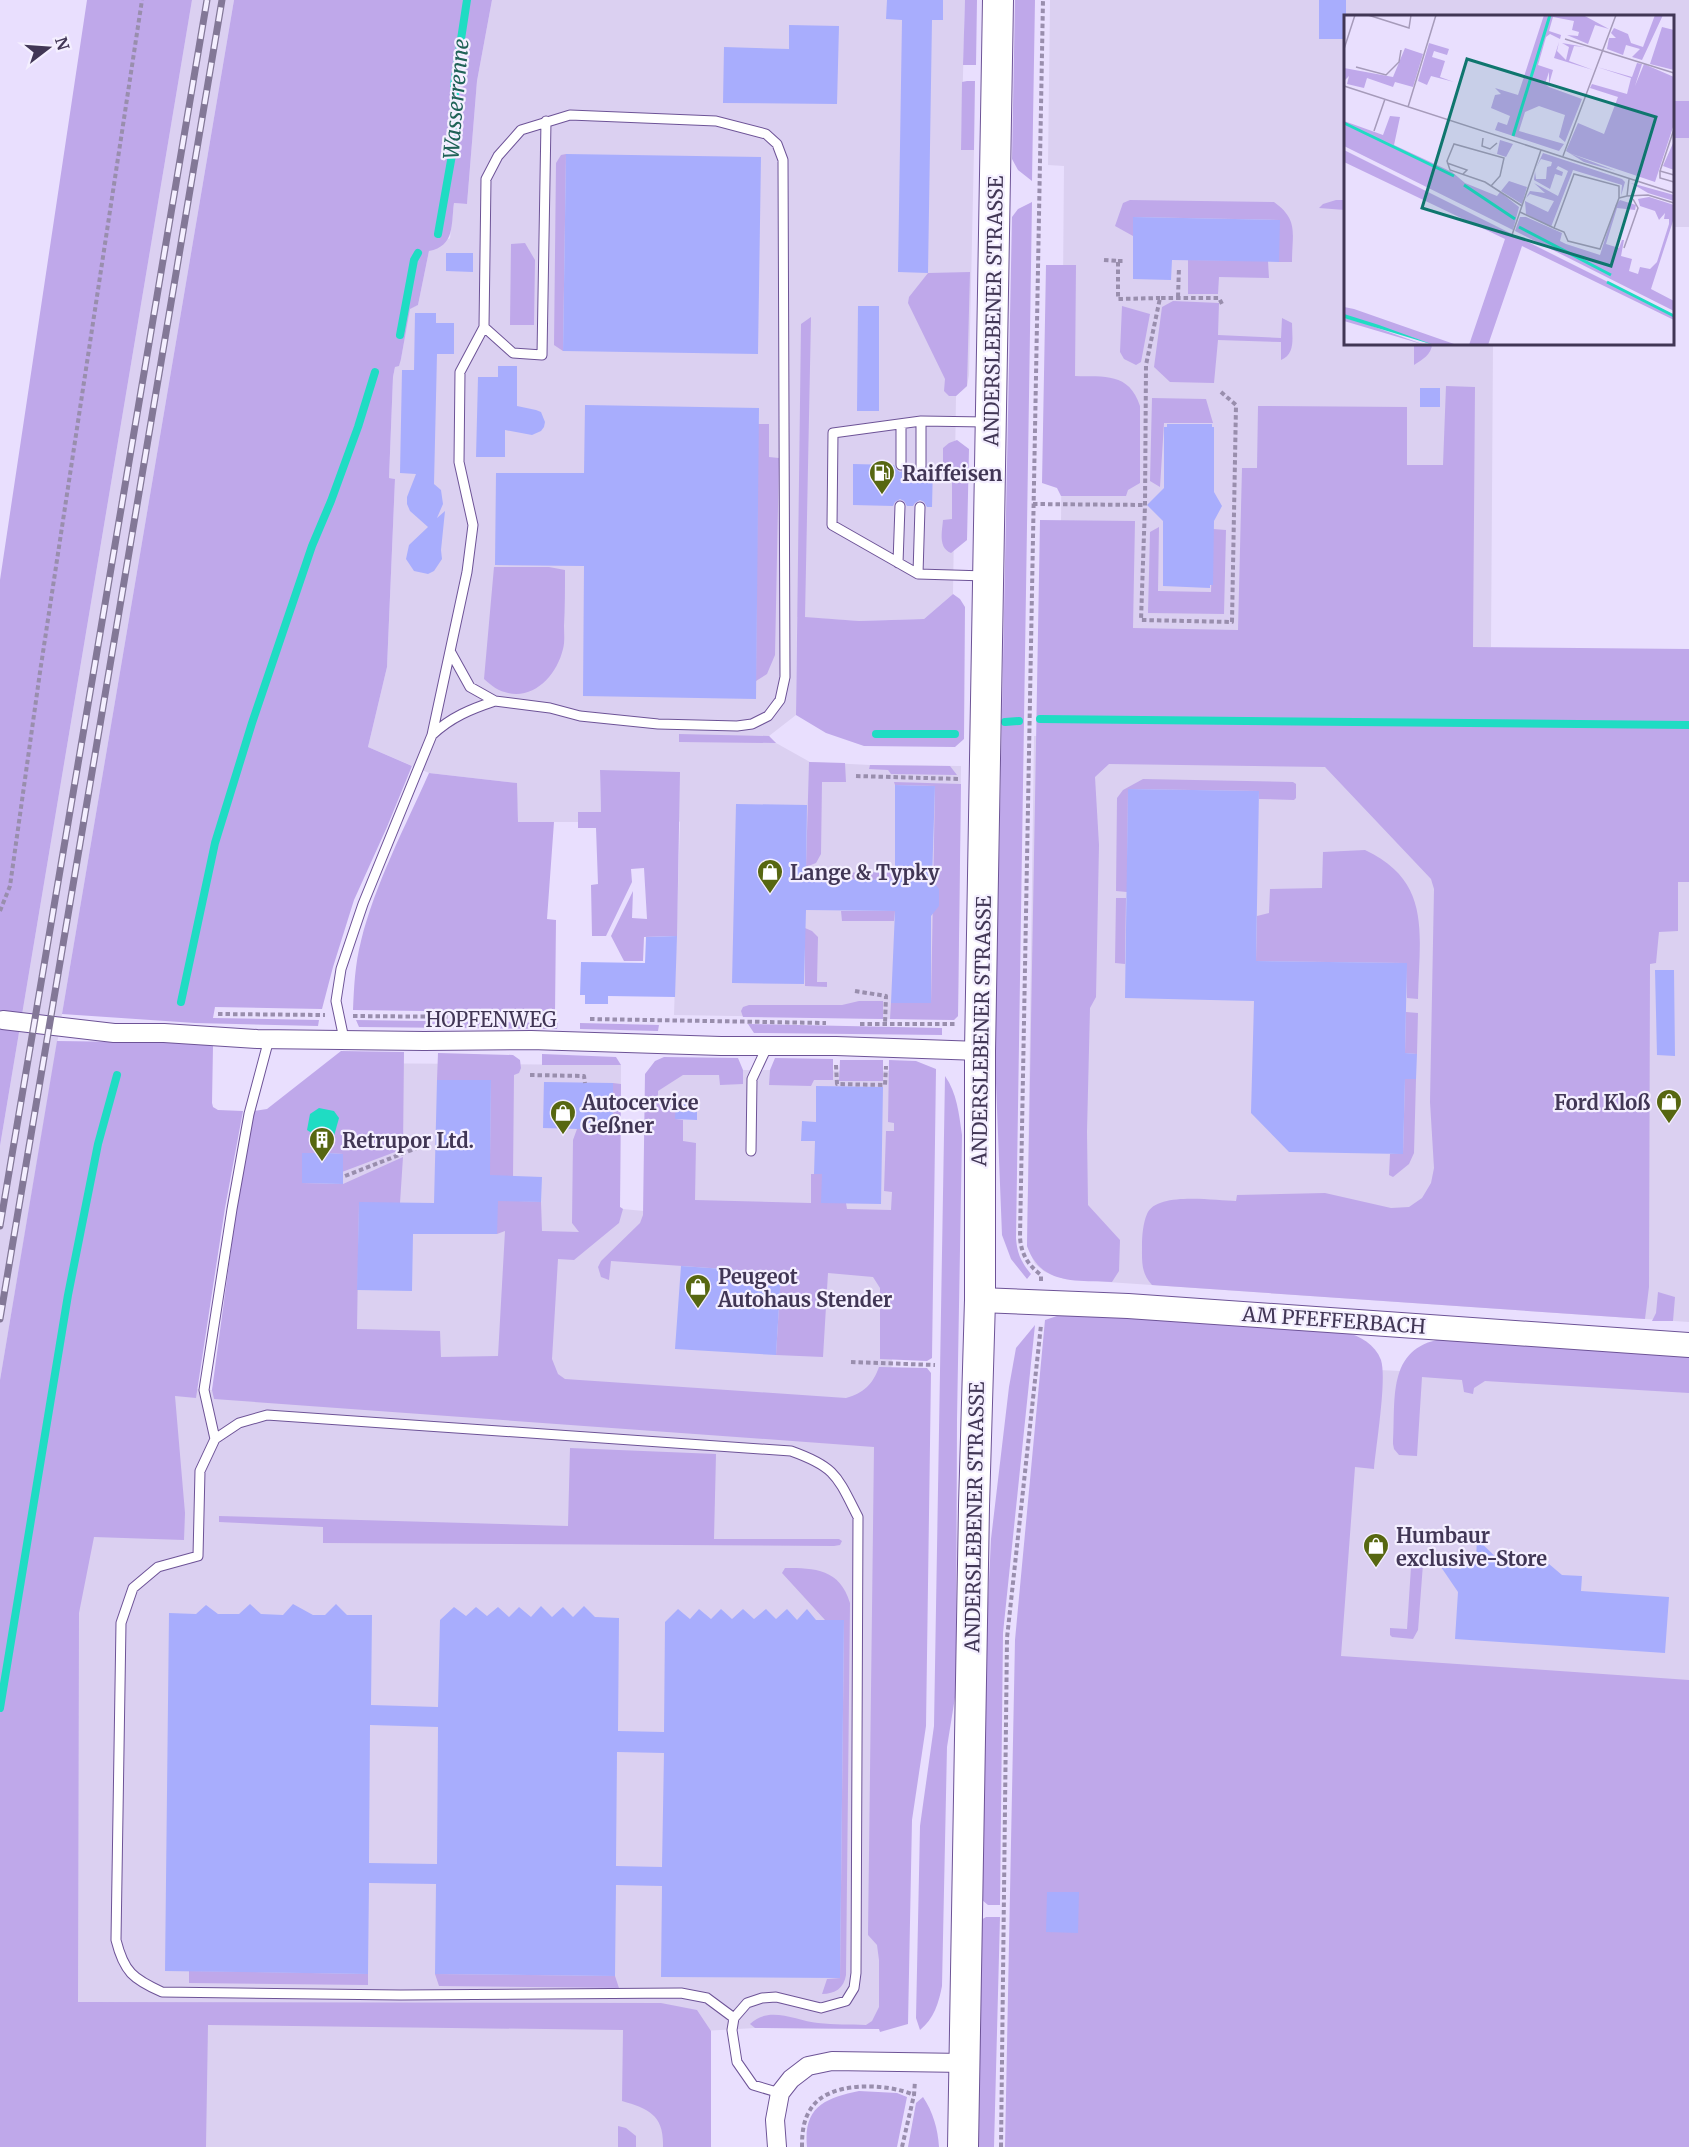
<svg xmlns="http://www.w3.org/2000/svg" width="1689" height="2147" viewBox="0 0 1689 2147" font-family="Merriweather,serif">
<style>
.built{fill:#dbd0f1}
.green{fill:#bfa8ea}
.water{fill:#1fdcc3}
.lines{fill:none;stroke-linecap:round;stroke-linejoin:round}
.stream{stroke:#1fdcc3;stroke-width:8}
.building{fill:#a8adfd;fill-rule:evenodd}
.service-casing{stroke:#6d5397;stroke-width:11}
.minor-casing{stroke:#6d5397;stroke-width:20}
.tertiary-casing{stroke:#6d5397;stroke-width:26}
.primary-casing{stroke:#6d5397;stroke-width:32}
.path{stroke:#998ead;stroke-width:4;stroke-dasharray:4.5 3;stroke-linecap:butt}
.service{stroke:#fff;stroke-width:9}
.minor{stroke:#fff;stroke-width:18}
.tertiary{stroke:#fff;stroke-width:24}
.primary{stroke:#fff;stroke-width:30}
.rail-casing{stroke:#837897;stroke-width:7}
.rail{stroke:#f4efff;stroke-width:4.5;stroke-dasharray:14;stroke-linecap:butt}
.labels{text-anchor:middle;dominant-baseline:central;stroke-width:4.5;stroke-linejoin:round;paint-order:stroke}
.street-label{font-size:20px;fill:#413655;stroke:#f4efff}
.poi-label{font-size:20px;font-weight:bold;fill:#413655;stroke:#f4efff;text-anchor:start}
.water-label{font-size:21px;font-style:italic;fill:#1f6257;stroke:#f4efff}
.inset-river{fill:none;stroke:#1fdcc3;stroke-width:3}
.inset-road{fill:none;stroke:#a69bba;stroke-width:1.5}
.view{fill:#0f766e;fill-opacity:0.15;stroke:#0f766e;stroke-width:3}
.inset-edge{fill:none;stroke:#413655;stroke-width:3}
</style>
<rect width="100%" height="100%" fill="#e9dffe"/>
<!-- built -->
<path class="built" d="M192 0H234L0 1380V1146Z
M492 0H965L961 149 974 150 969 375 967 386 956 396 953 594 924 619 859 621 797 617 796 715 769 736 776 743 810 762 870 765 961 766 958 1016 954 1020 674 1015 680 822 600 770 601 812H579L578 822H518L516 783 429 773 368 747 387 667 395 479 389 478 393 377 395 367 401 359 410 308 418 305 429 251 450 238 454 203 467 204 477 81Z
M1050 0H1689V227H1673L1672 16H1346V344H1493L1491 647 1060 645 1064 166 1048 165Z
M1034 736 1653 749 1689 864V1322L1064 1279 1045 1272 1035 1264 1027 1246Z
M342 1063 621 1065 620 1207 623 1209 654 1212 655 1087 684 1067 743 1070 903 1071 898 1263 887 1438 879 2029 755 2028 703 2031 702 2147H115L0 1960 70 1508 167 1387 212 1390 267 1186Z
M1689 1365V1767L1059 1770 1379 1370 1401 1371Z"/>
<!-- green -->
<path class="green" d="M87 0H192L0 1146V580Z
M234 0H492L477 81 467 204 454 203C451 225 455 246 429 251L418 305 410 309 401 359 399 366 395 367 393 377 389 478 395 479 387 667 368 747 412 766 387 827 354 900 333 967 322 1009 215 1007 213 1018 319 1020 318 1026 195 1023 62 1014Z
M965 0H977L976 65H963Z
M1015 0H1035L1032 181 1018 170 1012 159Z
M967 81H975L974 150H961L962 82Z
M1673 101H1689V138H1673Z
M566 154 563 351 554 345 556 163 561 155Z
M1130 200 1274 202C1299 220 1292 233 1292 262H1279V220L1134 217 1133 236 1115 226 1123 203Z
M1336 200H1345V210L1319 208 1323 204Z
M1032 202 1016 1238C1017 1253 1021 1262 1031 1274L1027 1279 1011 1259 1002 1235 995 1058 1012 217 1018 209Z
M525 243 535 260 534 325H510L511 244Z
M1188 260 1268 261 1269 278 1219 277 1218 294H1188Z
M1046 265H1076L1075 376C1104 377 1129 372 1140 406V483L1128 490 1126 496H1061L1057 488 1042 483Z
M970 272 967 386 956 396H949L944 391 945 379 908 303 909 297 928 273Z
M1173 301 1219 303 1218 335 1281 338 1282 318 1292 323C1292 337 1296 354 1281 360V342L1218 340 1214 383 1170 382 1154 367 1162 307Z
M1122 306 1150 314 1141 362 1136 365 1124 359 1120 352Z
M811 317 805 617 859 621 924 619 953 594 960 599 965 607 964 739 955 747 864 746 826 733 796 715 801 324Z
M1401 344H1432C1432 354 1422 360 1414 365V344Z
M1446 386 1475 387 1473 647 1689 649V882H1678V931L1659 932 1656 963 1650 964 1649 1287 1645 1319 1152 1285C1141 1273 1142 1262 1142 1246 1142 1236 1143 1223 1147 1214 1157 1191 1215 1201 1236 1201L1237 1195 1325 1193 1391 1208 1409 1207 1422 1198 1431 1183 1434 1168 1430 1102 1434 889 1431 879 1325 767 1109 764 1095 777 1099 845 1096 997 1090 1008 1087 1132 1088 1205 1120 1240 1119 1271 1112 1282C1077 1280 1041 1286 1027 1246L1040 520 1135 521 1133 628 1238 630 1242 468H1257L1258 406 1407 407V465H1443Z
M1152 398 1206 399 1213 423H1164L1160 487 1150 481Z
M758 424H769V457L779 458 775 655 767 674 756 681Z
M957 440 969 449 967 540 951 553C938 548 942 532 943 520L952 519V475H943V448L949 443Z
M1159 527 1158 591 1211 592 1213 529 1226 530 1224 614 1148 613 1150 532Z
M494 567H549L565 570C565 589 565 607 564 626 564 633 565 642 563 649 556 678 530 704 499 690 494 688 489 683 484 679Z
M679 734 769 736 776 743 679 742Z
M809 762 845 763 846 782H822L821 854 816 863 806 867Z
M870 765 950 766 957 775 891 774 888 770 869 769Z
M600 770 680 772 677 936 644 937 643 961H624L611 936 633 891 632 918 647 919 644 868 631 869 632 882 606 936H592L591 885 598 884 596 828H578V812H601Z
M429 773 517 783 518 822H554L547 919 556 920 555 1013 353 1010C354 987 355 964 361 941 375 884 405 827 429 773Z
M1143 779 1293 782 1296 784V798L1294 800 1259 799V791L1128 789 1127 892 1116 891 1117 798 1123 790Z
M894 782 961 784 958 1016 954 1020 890 1019 891 1003H931L935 786 895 785Z
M1365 850C1433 882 1419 935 1418 999L1407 998 1406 963 1256 961 1257 916 1269 913 1270 889 1322 888 1323 852Z
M896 872V880L821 879V873Z
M1116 898H1126L1125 964 1115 963Z
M841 911H895L894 921H842Z
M805 928 812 931 818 937 817 982H827V987L805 986Z
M859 1001H883V1019L743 1017 741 1011 743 1007 749 1005H842Z
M1406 1012 1418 1013 1417 1054 1405 1053Z
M356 1020 558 1023 557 1029 359 1027Z
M580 1023 659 1025 658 1031 580 1029Z
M748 1024 942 1028V1035L754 1033Z
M57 1041 206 1043 213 1046 212 1103 213 1107 218 1110 243 1111 225 1208 196 1398 175 1396 185 1513 184 1540 94 1537 79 1613 78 2002 661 2003 697 2010 711 2031V2147H663C664 2115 649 2109 622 2101L623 2030 208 2025 206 2147H0V1380Z
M341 1051 404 1052 403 1149 342 1172 343 1154 328 1153 326 1151H319L317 1153 302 1154V1183L343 1184 403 1157 400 1203H359L357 1329 440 1331 441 1357 498 1356 505 1231 497 1234H489L491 1081 437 1080 438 1053 513 1055 520 1060 521 1068 519 1073 514 1075 513 1177 519 1201 541 1202 542 1231 579 1232 572 1223 573 1140 577 1129H613V1083L621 1084 620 1207 623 1209 619 1223 574 1260 558 1259 552 1359 558 1374 565 1379 846 1398C864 1393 873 1384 879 1367L927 1368 931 1373 926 1726 912 1820 908 2024 880 2032 879 2029 755 2028 750 2024C769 2005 796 2021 818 2023 834 2025 850 2024 866 2025L872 2021 879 2007V1960L877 1945 868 1935 874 1447 214 1399 212 1390 236 1212 254 1111 267 1109Z
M542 1054 616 1057 621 1065H542Z
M664 1057 738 1058 743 1070V1084L720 1085 719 1075H683L658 1091V1101L676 1102V1119L683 1120V1141L696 1143 695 1200 811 1203V1174H822V1203H846L847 1209 891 1210 892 1192 884 1191 886 1131H894V1123L888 1122 889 1060 916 1061 936 1069 932 1358 927 1361 880 1359V1288L873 1277 828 1273 823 1357 776 1355 781 1273 611 1261 609 1280 601 1277 598 1267 601 1261 640 1223 643 1215 645 1074 655 1061Z
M775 1058 833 1059V1080H814L811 1086 769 1085 770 1070Z
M840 1060H883V1081H839Z
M945 1076C957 1093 959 1114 962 1135L957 1420 956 1691 947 1747 942 1986C939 2002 934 2019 920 2030L916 2018 920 1826 934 1726Z
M1405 1079H1416L1414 1153 1409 1164 1393 1177 1389 1175 1390 1154 1403 1153Z
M1658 1292 1675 1297 1673 1321H1652L1656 1313Z
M1076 1314 1345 1332C1360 1336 1375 1344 1381 1360 1387 1379 1376 1446 1374 1469L1355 1467 1341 1656 1689 1680V2147H1005L1015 1640 1045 1320 1060 1315Z
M1035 1325 1003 1633 1000 1905H988L982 1900 987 1623 991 1539 1009 1387 1016 1348Z
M1442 1339 1689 1357V1393L1485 1381 1474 1388 1473 1394 1464 1392 1462 1380 1422 1377 1417 1456 1399 1455 1394 1449 1393 1444C1396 1400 1386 1348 1442 1339Z
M570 1448 716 1454 714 1539H839L842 1541 840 1545 834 1546 323 1543V1527L219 1522V1516L568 1526Z
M1399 1559 1416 1560 1423 1564 1418 1630 1413 1639 1392 1637 1390 1635V1628L1407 1629 1411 1567 1395 1565V1560Z
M785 1568C815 1568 840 1569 850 1603L846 1975C844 1988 835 1994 822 1994L827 1979 840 1978 844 1620H825L782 1573Z
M986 1917H1000L994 2147H977L981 1920Z
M189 1971 368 1974V1985L189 1983Z
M435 1974 615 1976 619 1988 439 1986Z
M859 2091 897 2093 907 2097 897 2147H807C803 2107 825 2098 859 2091Z
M923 2097C933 2112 938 2129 939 2147H908L916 2103Z
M618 2126 626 2128 636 2136V2147H618Z"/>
<!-- water -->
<path class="water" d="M319 1108 334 1111 339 1118 334 1136 321 1139 307 1130 310 1114Z"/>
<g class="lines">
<!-- stream -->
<path class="stream" d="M438 234 458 121 454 85 467 0
M400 335 414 260 418 253
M1040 719 1689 725
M1005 722 1019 721
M876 734H955
M181 1002 215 843 252 723 312 546 331 501 358 427 375 372
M0 1708 68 1295 98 1144 117 1075"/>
</g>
<!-- building -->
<path class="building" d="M887 0H943V20H932L928 273 898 272 902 20 886 19Z
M1319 0H1346V39H1319Z
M789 25 839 26 837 104 723 103 724 47 789 49Z
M566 154 761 157 758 354 563 351Z
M1133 217 1280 220 1279 262 1172 260 1171 280 1133 279Z
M446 253H473V272L446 271Z
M858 306H879V411H857Z
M415 313H436V323H454V354H437L434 484 441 490 443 504 437 518 445 511 441 550 442 559 434 571 428 574 414 571 406 559 409 545 428 527 410 511 407 504V497L416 474 400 473 402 370H414Z
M498 366H517V406L536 410 541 412 545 422 544 427 541 431 532 435 505 430V457H476L478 377H498Z
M1420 388H1440V407H1420Z
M585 405 759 408 756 699 583 696 584 566 495 565 496 473H584Z
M1167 424H1212V427H1214V492L1222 506 1214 521 1213 585H1210V588L1163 586V521L1147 505 1164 488V427H1167Z
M853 464 894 465 896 469 900 472 905 470 908 465 914 466 916 470 920 473 925 471 928 466H933L932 507H927L924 502 920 500 915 503 913 506H907L904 501 900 499 895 502 893 506 853 505Z
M895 785 935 786 932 880 939 889V906L931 916V1003H891L895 911 806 910 804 984 732 983 736 804 807 805 806 879 895 880Z
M1128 789 1259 791 1256 961 1407 963 1405 1053 1417 1054 1416 1079H1405L1403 1154 1289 1152 1251 1113 1254 1001 1125 998Z
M677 936 675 997 608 996V1004H585V995H580L581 962 645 963 646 937Z
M1655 970H1674L1675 1056 1657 1055Z
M437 1080H491L490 1175 542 1177 541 1202 498 1201 497 1234H413L412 1291 357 1290 359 1202 434 1203Z
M544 1082 613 1083V1130L543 1128Z
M816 1086 883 1087 881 1204 821 1203 822 1174H814L815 1141H801L802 1121 816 1122Z
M676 1101H697V1120L675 1119Z
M322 1147 328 1153 343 1154V1184L302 1183V1153H317Z
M681 1266 781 1273 776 1355 675 1349Z
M1477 1539 1500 1561 1549 1564 1562 1575 1582 1576 1581 1591 1669 1597 1665 1653 1455 1639 1458 1592 1441 1567 1460 1569 1476 1559Z
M250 1604 261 1614 283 1615 293 1604 313 1615H325L336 1604 347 1615H372L371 1705 438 1707 440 1620 454 1607 466 1616 476 1607 487 1616 498 1607 509 1617 519 1607 531 1617 541 1606 552 1617 563 1607 573 1617 584 1606 595 1617 619 1618 618 1731 664 1732 665 1622 678 1609 690 1619 699 1609 711 1619 721 1609 732 1619 743 1609 754 1619 766 1609 776 1619 787 1609 797 1620 807 1609 816 1620H844L840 1978 661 1977 662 1886 616 1885 615 1976 435 1974 436 1884 369 1883 368 1974 165 1971 169 1613 196 1614 206 1605 218 1614H239ZM370 1725 438 1727 437 1864 369 1863ZM617 1752 664 1753 662 1867 616 1866Z
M1047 1892H1079L1078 1933 1046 1932Z"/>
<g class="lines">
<defs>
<path id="service" d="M484 327 513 353 542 355 546 121
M901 465V424
M921 466V421L986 422
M920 507 918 574 986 576
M898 563 900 506
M918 574 832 525 833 433 921 421
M432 735C451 717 471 709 495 701
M344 1039 336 1001 341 969 363 904 432 735 467 572 473 525 459 462 460 372 484 327 486 179 498 156 521 130 570 115 716 121 766 134 777 144 783 160 785 677 780 700 768 716 752 724 737 726 658 724 580 716 550 708 495 701 470 687 450 651
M751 1151 752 1079 767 1047
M215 1439 204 1390 232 1209 249 1114 269 1039
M734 2018 707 1998 681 1993 401 1995 162 1992C133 1979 124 1972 116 1940L121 1623 133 1588 158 1567 198 1556 200 1471 215 1439 239 1423 267 1415 791 1451C836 1467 837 1476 858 1517L856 1973 854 1988 846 2001 821 2008 776 1997 762 1998 747 2003 734 2018 732 2030 737 2062 753 2085 780 2093"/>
<path id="minor" d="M3 1020 114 1033H164L257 1039 424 1041 531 1040 721 1046H836L980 1051
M777 2147 775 2120 780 2093 791 2079 808 2066 832 2061 965 2063"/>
<path id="tertiary" d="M980 1300 1128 1306 1689 1345"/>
<path id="primary" d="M963 2147 974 1506 980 1300V1051L998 0"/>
</defs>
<!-- service casing -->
<use href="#service" class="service-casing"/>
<!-- minor casing -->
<use href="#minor" class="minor-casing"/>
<!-- tertiary casing -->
<use href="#tertiary" class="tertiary-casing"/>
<!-- primary casing -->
<use href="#primary" class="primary-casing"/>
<!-- path -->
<path class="path" d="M1104 260 1118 261V299L1160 298
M1118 261H1125
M1178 297 1179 267
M1221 392 1236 405 1232 622 1141 620 1145 505 1146 365 1160 298H1219L1223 306
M1033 504 1145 505
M856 776 959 779
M0 911 10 886 40 672 142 0
M855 991 886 996 885 1024
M218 1014 325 1015
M353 1016 472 1017
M590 1019 826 1023
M860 1024H955
M836 1065 837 1084 885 1085 886 1066
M530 1075 584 1076 585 1083
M345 1176 422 1146
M1041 1281V1275C1028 1265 1021 1254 1020 1237L1043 0
M851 1362 935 1365
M802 2147C802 2134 803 2121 810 2110 827 2080 887 2083 914 2095
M902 2147 914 2095 915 2081
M1001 2147 1007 1638 1041 1325"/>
<!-- service -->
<use href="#service" class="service"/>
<!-- minor -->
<use href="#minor" class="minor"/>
<!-- tertiary -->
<use href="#tertiary" class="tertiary"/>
<!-- primary -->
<use href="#primary" class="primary"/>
<defs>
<path id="rail" d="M0 1226 207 0
M0 1319 222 0"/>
</defs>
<!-- rail casing -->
<use href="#rail" class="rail-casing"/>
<!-- rail -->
<use href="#rail" class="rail"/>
</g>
<!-- icons -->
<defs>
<symbol id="fuel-pin" viewBox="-11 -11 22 30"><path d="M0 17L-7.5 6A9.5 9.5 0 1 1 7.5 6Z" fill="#576711" stroke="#f4efff"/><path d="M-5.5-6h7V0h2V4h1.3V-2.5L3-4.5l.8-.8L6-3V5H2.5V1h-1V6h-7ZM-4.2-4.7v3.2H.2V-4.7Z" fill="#fff"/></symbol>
<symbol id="shop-pin" viewBox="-11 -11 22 30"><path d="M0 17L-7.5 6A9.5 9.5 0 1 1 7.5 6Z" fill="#576711" stroke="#f4efff"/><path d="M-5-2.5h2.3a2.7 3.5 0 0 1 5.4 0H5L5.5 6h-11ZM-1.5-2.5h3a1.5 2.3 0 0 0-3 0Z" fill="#fff"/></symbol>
<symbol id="building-pin" viewBox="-11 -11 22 30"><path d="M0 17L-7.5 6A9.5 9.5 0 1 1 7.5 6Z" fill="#576711" stroke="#f4efff"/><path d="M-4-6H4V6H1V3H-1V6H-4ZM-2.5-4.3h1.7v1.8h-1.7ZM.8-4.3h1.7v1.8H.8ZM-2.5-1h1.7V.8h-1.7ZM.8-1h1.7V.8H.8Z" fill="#fff"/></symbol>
</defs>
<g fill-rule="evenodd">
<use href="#fuel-pin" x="867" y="458" width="30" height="40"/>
<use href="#shop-pin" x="755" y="857" width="30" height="40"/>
<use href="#shop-pin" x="1654" y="1087" width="30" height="40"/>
<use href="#shop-pin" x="548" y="1098" width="30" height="40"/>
<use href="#building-pin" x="307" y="1125" width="30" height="40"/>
<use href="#shop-pin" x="683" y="1272" width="30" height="40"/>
<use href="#shop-pin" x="1361" y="1531" width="30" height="40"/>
</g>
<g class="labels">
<!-- street labels -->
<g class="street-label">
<text transform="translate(993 311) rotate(-89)">ANDERSLEBENER STRASSE</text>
<text x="491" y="1019">HOPFENWEG</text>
<text transform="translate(981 1031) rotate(-89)">ANDERSLEBENER STRASSE</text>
<text transform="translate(1334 1320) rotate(4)">AM PFEFFERBACH</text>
<text transform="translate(974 1517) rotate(-89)">ANDERSLEBENER STRASSE</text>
</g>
<!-- poi labels -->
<g class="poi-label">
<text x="902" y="473">Raiffeisen</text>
<text x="790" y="872">Lange &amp; Typky</text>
<text x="582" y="1102">Autocervice<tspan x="582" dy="23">Geßner</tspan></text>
<text x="1650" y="1102" text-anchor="end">Ford Kloß</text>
<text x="342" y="1140">Retrupor Ltd.</text>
<text x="718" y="1276">Peugeot<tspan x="718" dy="23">Autohaus Stender</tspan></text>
<text x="1396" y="1535">Humbaur<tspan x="1396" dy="23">exclusive-Store</tspan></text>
</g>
<!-- water labels -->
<g class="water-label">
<text transform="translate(456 99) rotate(-85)">Wasserrenne</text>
</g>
</g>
<!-- overview -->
<g transform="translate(1344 15)">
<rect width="330" height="330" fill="#e9dffe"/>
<path d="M200 0H239L265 14 251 10 244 29 223 20 234 21 235 17 228 15 230 6 209 2 205 16 217 20 216 24 206 19 202 22 194 50 209 55 205 69V57L201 69 205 72 238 84 221 127 215 122 221 100 195 91 181 97 175 116 220 129 215 136 151 115 154 107 163 110 166 101 147 93 151 80 157 79 151 73 174 80ZM311 0H319L298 45 288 42 296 34 282 30 279 40 263 34 265 23H272L267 18 270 13 284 19 287 28 299 32ZM318 12 330 15V55L306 49ZM215 27 213 36 222 45 225 32 218 28 241 32 230 31 225 46 249 55 210 43ZM85 28 105 34 103 40 90 36 88 42 101 46 96 62 110 67 87 61 83 70 74 66ZM61 33 79 39 69 72 51 67 49 72 23 63 20 73 3 69 5 61 0 66V53L49 62ZM293 48 298 49 291 71 300 49 330 62V109L311 167 225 138 272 156 240 147 222 136 234 108 260 119 274 82 246 73 248 69 283 79 287 63 253 52 288 62ZM46 101 56 102 50 130 108 157 121 168 153 181 156 177 175 192 169 215 0 131V106L39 120ZM156 125 169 129 162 142 127 130 153 139ZM330 126V155L319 151ZM0 135 330 300V305L178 231 144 330H125L161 224 0 147ZM199 138 278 164 281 167 277 181 278 170 229 155 207 212 182 199 181 186 204 197 210 186 186 179 182 183 186 176 201 178 190 168 214 181 224 156 214 151 212 154 219 157 218 161 211 159 206 174 190 165 191 156 192 164H202L203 152 207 151 208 147 197 144 192 153ZM165 166 183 172 178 189 157 176ZM287 168 330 180V186L304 178ZM305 182 330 190 329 206 307 274 330 286V296L171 216 176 202H182L218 218 216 226 222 229 256 240 272 189 276 185 292 190 291 195 273 193 262 229 275 233 278 225H280L277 241 288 244 285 256 294 259 296 252 306 254 313 247 325 209V204H320L321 198 315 205 311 196 296 191 294 184ZM0 292 10 294 113 330H90L1 300ZM0 303 14 306 81 330 0 306Z" fill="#bfa8ea"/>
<path d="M0 299 35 310 90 330 0 303Z" fill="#1fdcc3"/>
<path class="inset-river" d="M0 108 110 161M169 121 206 0M120 170 171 204M175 212 267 260M263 267 330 301"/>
<path class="inset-road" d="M24 0 65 13 67 0M221 24 330 58M0 34 11 0M12 52 42 60 55 47 57 35M0 71 330 178M64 92 92 0M330 114 316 156 330 160M30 116 41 84M139 123 138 131 146 134 153 128M219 141 272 0M103 148 123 155 119 159M316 156V163L330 167M285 164 283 181 304 180 330 188M147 171 156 161 160 143 110 129 103 146 106 155 141 167 178 191M275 183 256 234 224 226 220 217 210 213 230 159 275 171V183L283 181M176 197 210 213M168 220 197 135M280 233 294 193 289 184"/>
<path class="view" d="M123 44 312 102 267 251 78 193Z"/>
<rect width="330" height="330" class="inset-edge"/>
</g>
<!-- north arrow -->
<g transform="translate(48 48) rotate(73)" stroke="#f4efff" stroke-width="4.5" paint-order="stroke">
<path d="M0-4.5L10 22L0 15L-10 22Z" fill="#413655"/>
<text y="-9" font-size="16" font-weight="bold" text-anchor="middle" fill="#413655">N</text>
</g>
</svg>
